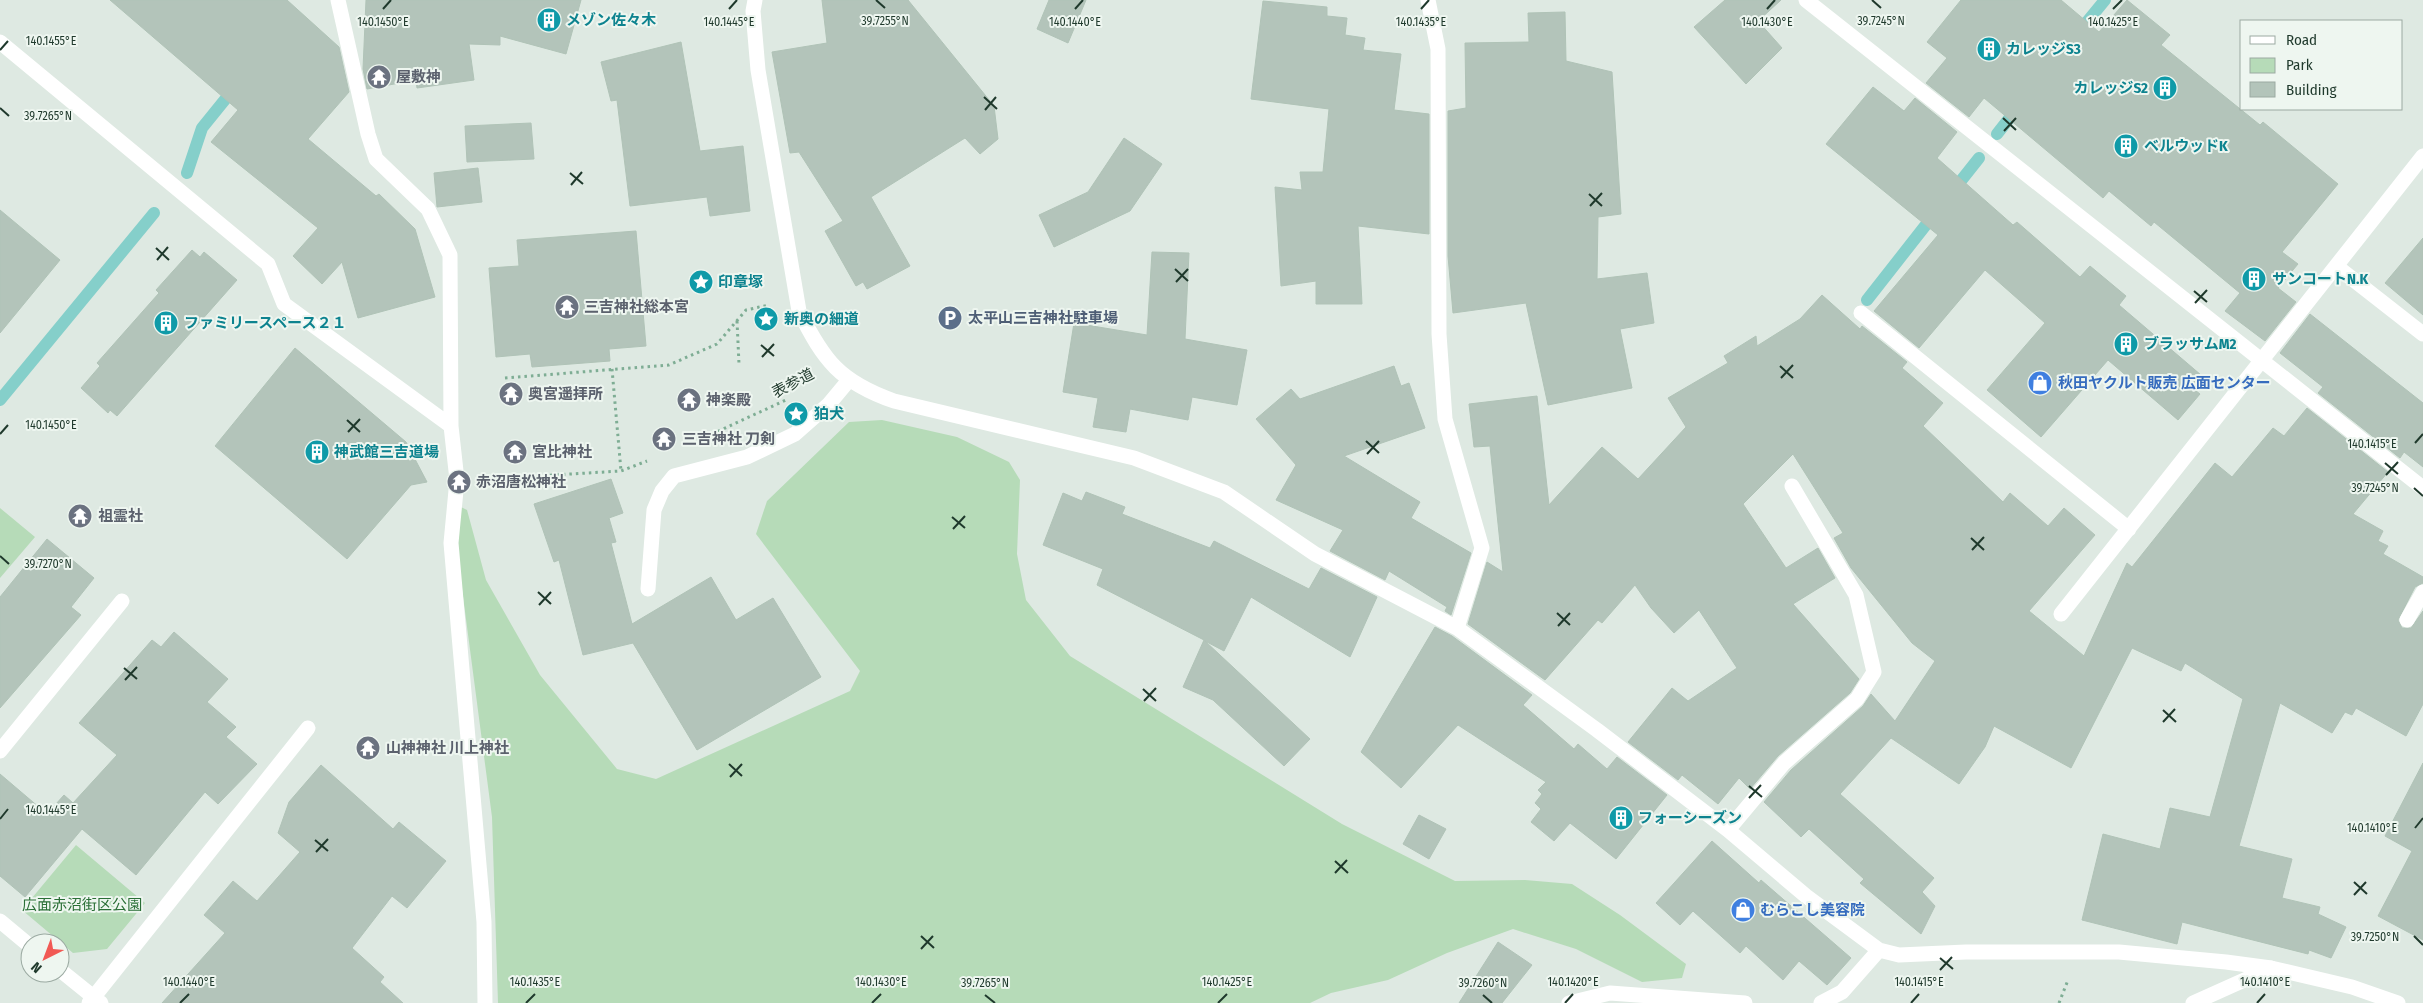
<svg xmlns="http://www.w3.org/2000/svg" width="2423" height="1003" viewBox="0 0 2423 1003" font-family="'Fira Sans Condensed','Noto Sans JP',sans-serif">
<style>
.green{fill:#b6dbb8}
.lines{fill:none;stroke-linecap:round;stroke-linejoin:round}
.stream{stroke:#85cfca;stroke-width:12}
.building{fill:#b3c4ba;stroke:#b0c3b7}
.path{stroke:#7ead94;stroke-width:3;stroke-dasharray:2.5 4;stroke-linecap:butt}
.service{stroke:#fff;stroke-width:15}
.minor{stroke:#fff;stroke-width:15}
.ticks{fill:none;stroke:#1f392c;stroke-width:2}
.labels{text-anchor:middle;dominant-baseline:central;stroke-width:4;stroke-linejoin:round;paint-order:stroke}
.culture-label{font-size:15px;font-weight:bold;fill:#0d838f;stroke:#eef6f0;text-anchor:start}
.worship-label{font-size:15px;font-weight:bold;fill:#5b616d;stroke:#eef6f0;text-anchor:start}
.service-label{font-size:15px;font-weight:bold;fill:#4e5e75;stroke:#eef6f0;text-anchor:start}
.street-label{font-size:15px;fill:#1f392c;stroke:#eef6f0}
.shop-label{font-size:15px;font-weight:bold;fill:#366cbe;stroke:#eef6f0;text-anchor:start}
.park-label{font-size:15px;fill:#2a6f36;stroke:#eef6f0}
.ticks-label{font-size:12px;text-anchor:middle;fill:#1f392c;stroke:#eef6f0;stroke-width:4;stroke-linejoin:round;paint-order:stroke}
</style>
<rect width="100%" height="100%" fill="#dee9e2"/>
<!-- green -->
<path class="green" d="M882 420 957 437 1009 462 1020 480 1017 554 1026 600 1070 656 1342 824 1455 881 1525 880 1572 884 1620 915 1686 964 1682 978 1642 982 1576 949 1513 929 1447 953 1388 980 1331 993 1310 1003H498L492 817 456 543 461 507 467 510 486 580 540 675 617 769 656 779 850 691 860 671 756 534 767 501 849 422Z
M0 508 35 537 0 578Z
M76 845 145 903 107 949 73 953 22 910Z"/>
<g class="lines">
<!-- stream -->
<path class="stream" d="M2077 34 2105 0
M1997 134 2019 106
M187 173 202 128 236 86
M1952 192 1979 158
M1867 300 1936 212
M0 400 154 213"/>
</g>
<!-- building -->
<path class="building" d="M110 0H287L339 47 349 92 308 139 376 196 379 194 415 229 435 297 358 318 342 262 322 284 293 256 318 228 211 142 238 110Z
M366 0H581L566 54 500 36V45L469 44 474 80 417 88 416 80 367 89 363 69Z
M822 0H908L994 106 998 139 980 154 965 138 871 197 910 266 867 289 863 282 856 286 825 231 843 221 799 152 790 153 772 52 827 43Z
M1049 0H1086L1068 43 1037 29Z
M1725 0H1781L1758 21 1782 48 1746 84 1694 27Z
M1961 0H2061L2099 32 2127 0 2170 35 2161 45 2260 125 2263 122 2338 184 2282 252 2298 264 2278 288 2296 302 2265 341 2225 311 2240 293 2154 222 2151 226 2109 191 2103 198 1984 98 1969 117 1926 83 1947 58 1927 42Z
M1263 1 1327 7V16L1347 18 1345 35 1365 38 1363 50 1401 54 1394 110 1429 114V234L1358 226 1362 304H1316V281L1281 286 1275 187 1302 190 1300 172H1323L1329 109 1251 99Z
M1565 12 1566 61 1612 72 1621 214 1598 217 1597 279 1647 273 1654 323 1620 329 1632 388 1548 405 1526 303 1453 313 1448 256V111L1466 108 1465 43 1529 42 1528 13Z
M681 42 700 151 743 146 750 211 710 216 707 197 630 206 617 100 611 101 601 62Z
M1873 87 1904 111 1915 98 1957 132 1937 158 2013 225 2017 222 2080 277 2090 266 2126 296 2119 305 2201 375 2191 387 2200 394 2178 420 2108 360 2041 437 1987 390 2045 323 1985 270 1919 348 1874 311 1938 235 1826 144Z
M531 123 534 159 467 162 465 126Z
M1124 138 1162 164 1130 211 1054 247 1039 215 1088 192Z
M478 168 482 202 437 207 434 173Z
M0 210 60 260 0 333Z
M636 231 646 346 609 349 610 361 532 367 530 354 496 357 489 268 519 266 517 240Z
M2423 238V315L2385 283Z
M192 250 200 257 204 252 237 280 117 416 110 410 108 413 81 388 100 366 97 363 159 293 156 290Z
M1152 252 1189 253 1185 339 1247 350 1237 405 1192 397 1188 420 1130 409 1126 432 1093 427 1098 398 1063 392 1074 323 1147 335Z
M1822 295 1860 329 1862 326 1907 362 1902 368 1943 403 1923 426 2003 502 2010 493 2048 526 2064 508 2095 535 2029 611 2084 656 2127 563 2132 567 2215 463 2232 477 2273 428 2284 436 2307 408 2388 472 2353 514 2383 531 2378 541 2388 546 2383 554 2423 577V583L2415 587 2398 620 2402 628H2411L2423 611V704L2406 736 2356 708 2352 715 2345 712 2332 733 2280 703 2239 846 2292 859 2282 898 2320 907 2318 914 2346 927 2331 958 2309 950 2308 954 2182 922 2177 944 2082 920 2103 834 2160 849 2170 808 2210 817 2243 699 2185 663 2181 671 2132 648 2071 768 1994 726 1985 747 1959 784 1891 738 1840 794 1934 878 1922 892 1935 906 1921 934 1860 883 1864 879 1809 829 1801 837 1764 802 1791 770 1863 706 1871 694 1895 721 1935 661 1912 643 1851 568 1834 538 1843 533 1793 454 1743 504 1786 568 1818 548 1835 578 1793 604 1859 679 1850 693 1778 756 1750 789 1739 778 1718 804 1682 775 1678 780 1628 742 1672 688 1688 701 1737 668 1699 610 1674 633 1651 608 1635 585 1602 623 1598 620 1545 680 1468 624 1487 562 1503 572 1490 446 1474 447 1469 404 1537 396 1549 505 1602 447 1638 479 1686 427 1668 398 1728 363 1724 356 1756 336 1757 346 1800 319Z
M2310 314 2423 403V467L2404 452 2400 458 2318 393 2323 387 2280 353Z
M295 348 406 442 427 482 411 485 347 559 215 446Z
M1394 366 1401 386 1409 383 1425 428 1344 456 1420 502 1411 518 1471 553 1451 615 1445 611 1447 607 1389 571 1385 580 1330 551 1343 530 1276 500 1296 465 1256 419 1291 389 1300 399Z
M611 479 623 513 609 518 616 542 611 543 632 624 711 577 736 620 773 598 821 677 697 750 633 643 583 655 559 560 554 562 534 504Z
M1086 492 1125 507 1122 514 1210 548 1214 541 1309 589 1321 568 1377 597 1350 657 1251 597 1224 651 1205 641 1310 739 1284 766 1213 700 1183 687 1204 640 1097 585 1103 569 1043 545 1063 493 1082 501Z
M47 539 94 578 71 607 81 615 0 708V597Z
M1435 627 1452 636 1532 695 1523 705 1574 749 1578 744 1607 769 1617 757 1667 795 1616 859 1570 823 1554 841 1531 822 1541 809 1535 803 1542 794 1538 790 1546 782 1458 725 1401 788 1361 752Z
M174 632 228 679 207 702 236 727 226 737 257 764 218 804 205 792 136 875 82 829 25 897 0 876V774L47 814 64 795 73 803 117 755 79 723 152 640 161 647Z
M2423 763V940L2378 916 2412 851 2385 836Z
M321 765 393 829 399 822 446 861 407 908 392 896 352 948 384 977 380 982 403 1003H162L225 933 204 915 233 881 257 901 300 852 278 833 289 802Z
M1419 815 1446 829 1429 859 1403 844Z
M1712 841 1759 883 1761 880 1851 958 1827 985 1799 961 1783 980 1746 946 1740 953 1693 911 1680 925 1656 903Z
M1498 942 1532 965 1502 1003H1459Z"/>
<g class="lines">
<!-- path -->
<path class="path" d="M737 321 739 364
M612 369 621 471
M505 378 669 365 717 344 746 310 769 305
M712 434 786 400
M485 479 621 471 647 461
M2059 1003 2068 980"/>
<!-- service -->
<path class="service" d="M2193 1003 2271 968"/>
<!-- minor -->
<path class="minor" d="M338 0 368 134 376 159 428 209 450 255 451 426 457 480 451 543 484 922 485 1003
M755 0 753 11 758 70 799 311C824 361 840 382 894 401L1134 458 1224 492 1315 554 1457 628 1597 730 1728 830 1806 896 1879 950 1899 955 1966 952H2119L2226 962 2271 968 2352 987 2398 1003
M1428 0 1438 49 1439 334 1445 419 1482 548 1457 628
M1806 0 2423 488
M0 42 268 264 284 304 451 426
M2336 266 2423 334
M1861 313 2129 529
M648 589 654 510 662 491 674 476 747 457 795 434 829 404 849 380
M2061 614 2423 156
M2407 620 2423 592
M0 751 122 601
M1728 830 1784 763 1857 699 1874 672 1856 595 1792 486
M0 921 30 946
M60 970 101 1003
M89 1003 308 728
M1569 1003 1610 993 1745 1003
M1821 1003 1842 992 1879 950"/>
</g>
<!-- ticks -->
<path class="ticks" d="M876 0 885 8M1872 0 1881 8M383 9 391 0M729 9 737 0M1075 9 1083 0M1421 9 1429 0M1767 9 1775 0M2113 9 2122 0M0 50 8 41M984 97 997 109M0 108 9 116M985 110 996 97M2003 118 2016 130M2004 131 2016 118M570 173 583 184M571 185 582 172M1589 194 1602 206M1590 206 1602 193M156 248 169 260M157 260 168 247M1175 269 1188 281M1176 282 1188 269M2194 291 2207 302M2195 303 2207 290M761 345 774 356M762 357 774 344M1780 366 1793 378M1781 378 1793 365M347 420 360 432M348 432 360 419M0 434 8 425M1366 441 1379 453M2415 443 2423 434M1367 454 1379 441M2385 463 2398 474M2386 475 2398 462M2414 488 2423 496M952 517 965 528M953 529 965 516M1971 538 1984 550M1972 550 1984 537M0 556 9 564M538 592 551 604M539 605 551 592M1557 613 1570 625M1558 626 1570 613M124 668 137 679M125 680 137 667M1143 689 1156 701M1144 701 1156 688M2163 710 2176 722M2163 722 2175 709M729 764 742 776M730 777 742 764M1749 786 1762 797M1749 798 1761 785M0 819 8 809M2415 828 2423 818M315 840 328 851M316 852 328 839M1335 861 1348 873M1335 873 1347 860M2354 882 2367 894M2354 895 2366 882M921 936 934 948M2414 936 2423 945M921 949 933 936M1940 958 1953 969M1940 970 1952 957M985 995 995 1003M1483 995 1492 1003M180 1003 189 994M526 1003 535 994M872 1003 881 994M1218 1003 1227 994M1565 1003 1573 994M1911 1003 1919 994M2257 1003 2265 994"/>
<!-- icons -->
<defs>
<symbol id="building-disc" viewBox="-11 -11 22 22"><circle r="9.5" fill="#0f9aa8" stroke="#eef6f0"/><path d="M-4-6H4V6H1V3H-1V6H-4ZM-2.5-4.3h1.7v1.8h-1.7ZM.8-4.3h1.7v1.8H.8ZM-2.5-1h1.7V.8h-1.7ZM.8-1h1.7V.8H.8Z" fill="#fff"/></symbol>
<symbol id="temple-disc" viewBox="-11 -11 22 22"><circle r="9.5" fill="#6b7280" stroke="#eef6f0"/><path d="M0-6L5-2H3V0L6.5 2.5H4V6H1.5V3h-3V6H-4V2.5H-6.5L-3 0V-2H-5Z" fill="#fff"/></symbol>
<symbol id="sight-disc" viewBox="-11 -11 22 22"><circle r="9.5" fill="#0f9aa8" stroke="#eef6f0"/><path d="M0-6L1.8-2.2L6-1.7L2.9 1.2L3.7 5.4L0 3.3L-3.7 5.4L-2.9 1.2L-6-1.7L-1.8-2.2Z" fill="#fff"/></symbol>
<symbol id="parking-disc" viewBox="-11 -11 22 22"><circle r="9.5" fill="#5c6f8a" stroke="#eef6f0"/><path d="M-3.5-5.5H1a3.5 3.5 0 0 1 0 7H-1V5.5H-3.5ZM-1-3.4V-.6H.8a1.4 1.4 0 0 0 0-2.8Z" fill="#fff"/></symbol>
<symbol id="shop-disc" viewBox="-11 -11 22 22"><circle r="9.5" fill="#3f7fe0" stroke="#eef6f0"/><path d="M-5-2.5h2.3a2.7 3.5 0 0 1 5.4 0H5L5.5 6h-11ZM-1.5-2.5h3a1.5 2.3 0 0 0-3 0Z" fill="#fff"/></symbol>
</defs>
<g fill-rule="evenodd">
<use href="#building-disc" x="535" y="6" width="28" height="28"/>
<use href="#building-disc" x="1975" y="35" width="28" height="28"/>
<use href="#temple-disc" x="365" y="63" width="28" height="28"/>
<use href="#building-disc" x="2151" y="74" width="28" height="28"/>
<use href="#building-disc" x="2112" y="132" width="28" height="28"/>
<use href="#building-disc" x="2240" y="265" width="28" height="28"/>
<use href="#sight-disc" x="687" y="268" width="28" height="28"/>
<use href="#temple-disc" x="553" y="293" width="28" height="28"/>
<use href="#parking-disc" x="936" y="304" width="28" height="28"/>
<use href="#sight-disc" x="752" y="305" width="28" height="28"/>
<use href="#building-disc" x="152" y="309" width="28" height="28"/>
<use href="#building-disc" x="2112" y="330" width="28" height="28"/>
<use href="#shop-disc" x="2026" y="369" width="28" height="28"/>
<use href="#temple-disc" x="497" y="380" width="28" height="28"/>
<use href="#temple-disc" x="675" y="386" width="28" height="28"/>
<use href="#sight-disc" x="782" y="400" width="28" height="28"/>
<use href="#temple-disc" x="650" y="425" width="28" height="28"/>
<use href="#building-disc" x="303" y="438" width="28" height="28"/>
<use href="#temple-disc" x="501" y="438" width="28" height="28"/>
<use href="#temple-disc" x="445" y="468" width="28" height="28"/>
<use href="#temple-disc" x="66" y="502" width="28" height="28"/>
<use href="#temple-disc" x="354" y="734" width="28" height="28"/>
<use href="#building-disc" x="1607" y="804" width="28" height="28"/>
<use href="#shop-disc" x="1729" y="896" width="28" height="28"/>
</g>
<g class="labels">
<!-- culture labels -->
<g class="culture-label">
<text x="566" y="20">メゾン佐々木</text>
<text x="2006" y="49">カレッジS3</text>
<text x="2148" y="88" text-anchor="end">カレッジS2</text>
<text x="2144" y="146">ベルウッドK</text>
<text x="2272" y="279">サンコートN.K</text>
<text x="718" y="282">印章塚</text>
<text x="784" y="319">新奥の細道</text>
<text x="184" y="323">ファミリースペース２１</text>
<text x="2144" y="344">ブラッサムM2</text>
<text x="814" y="414">狛犬</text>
<text x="334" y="452">神武館三吉道場</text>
<text x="1638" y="818">フォーシーズン</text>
</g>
<!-- worship labels -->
<g class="worship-label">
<text x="396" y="77">屋敷神</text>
<text x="584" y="307">三吉神社総本宮</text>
<text x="528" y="394">奥宮遥拝所</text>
<text x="706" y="400">神楽殿</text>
<text x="682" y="439">三吉神社 刀剣</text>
<text x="532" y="452">宮比神社</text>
<text x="476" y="482">赤沼唐松神社</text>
<text x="98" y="516">祖霊社</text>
<text x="386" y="748">山神神社 川上神社</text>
</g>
<!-- service labels -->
<g class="service-label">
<text x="968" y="318">太平山三吉神社駐車場</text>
</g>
<!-- street labels -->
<g class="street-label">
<text transform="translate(793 383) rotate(-28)">表参道</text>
</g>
<!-- shop labels -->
<g class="shop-label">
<text x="2058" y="383">秋田ヤクルト販売 広面センター</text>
<text x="1760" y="910">むらこし美容院</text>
</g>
<!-- park labels -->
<g class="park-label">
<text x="82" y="905">広面赤沼街区公園</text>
</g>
</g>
<g class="ticks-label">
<text x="885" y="25">39.7255°N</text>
<text x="1881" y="25">39.7245°N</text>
<text x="383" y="26">140.1450°E</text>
<text x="729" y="26">140.1445°E</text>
<text x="1075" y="26">140.1440°E</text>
<text x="1421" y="26">140.1435°E</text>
<text x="1767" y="26">140.1430°E</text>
<text x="2113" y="26">140.1425°E</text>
<text x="51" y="45">140.1455°E</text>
<text x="48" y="120">39.7265°N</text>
<text x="51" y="429">140.1450°E</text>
<text x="2372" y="448">140.1415°E</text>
<text x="2375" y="492">39.7245°N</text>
<text x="48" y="568">39.7270°N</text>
<text x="51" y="814">140.1445°E</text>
<text x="2372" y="832">140.1410°E</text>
<text x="2375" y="941">39.7250°N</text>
<text x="189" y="986">140.1440°E</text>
<text x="535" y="986">140.1435°E</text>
<text x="881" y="986">140.1430°E</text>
<text x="1227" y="986">140.1425°E</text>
<text x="1573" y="986">140.1420°E</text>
<text x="1919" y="986">140.1415°E</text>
<text x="2265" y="986">140.1410°E</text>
<text x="985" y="987">39.7265°N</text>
<text x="1483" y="987">39.7260°N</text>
</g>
<!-- legend -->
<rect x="2240" y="20" width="162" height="90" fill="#eef6f0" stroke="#9baaa2"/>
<rect x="2250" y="36" width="25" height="8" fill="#ffffff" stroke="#9baaa2"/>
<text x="2286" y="45" font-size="15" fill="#1f392c">Road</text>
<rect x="2250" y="58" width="25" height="15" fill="#b6dbb8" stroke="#9baaa2"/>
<text x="2286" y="70" font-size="15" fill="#1f392c">Park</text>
<rect x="2250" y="82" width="25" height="15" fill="#b3c4ba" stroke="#9baaa2"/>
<text x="2286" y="95" font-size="15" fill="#1f392c">Building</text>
<!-- north arrow -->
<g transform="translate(45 958) rotate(222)"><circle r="24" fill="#eef6f0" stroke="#9baaa2"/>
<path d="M0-4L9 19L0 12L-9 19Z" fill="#f15954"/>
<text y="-8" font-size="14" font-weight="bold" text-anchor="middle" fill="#1f392c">N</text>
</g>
</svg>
